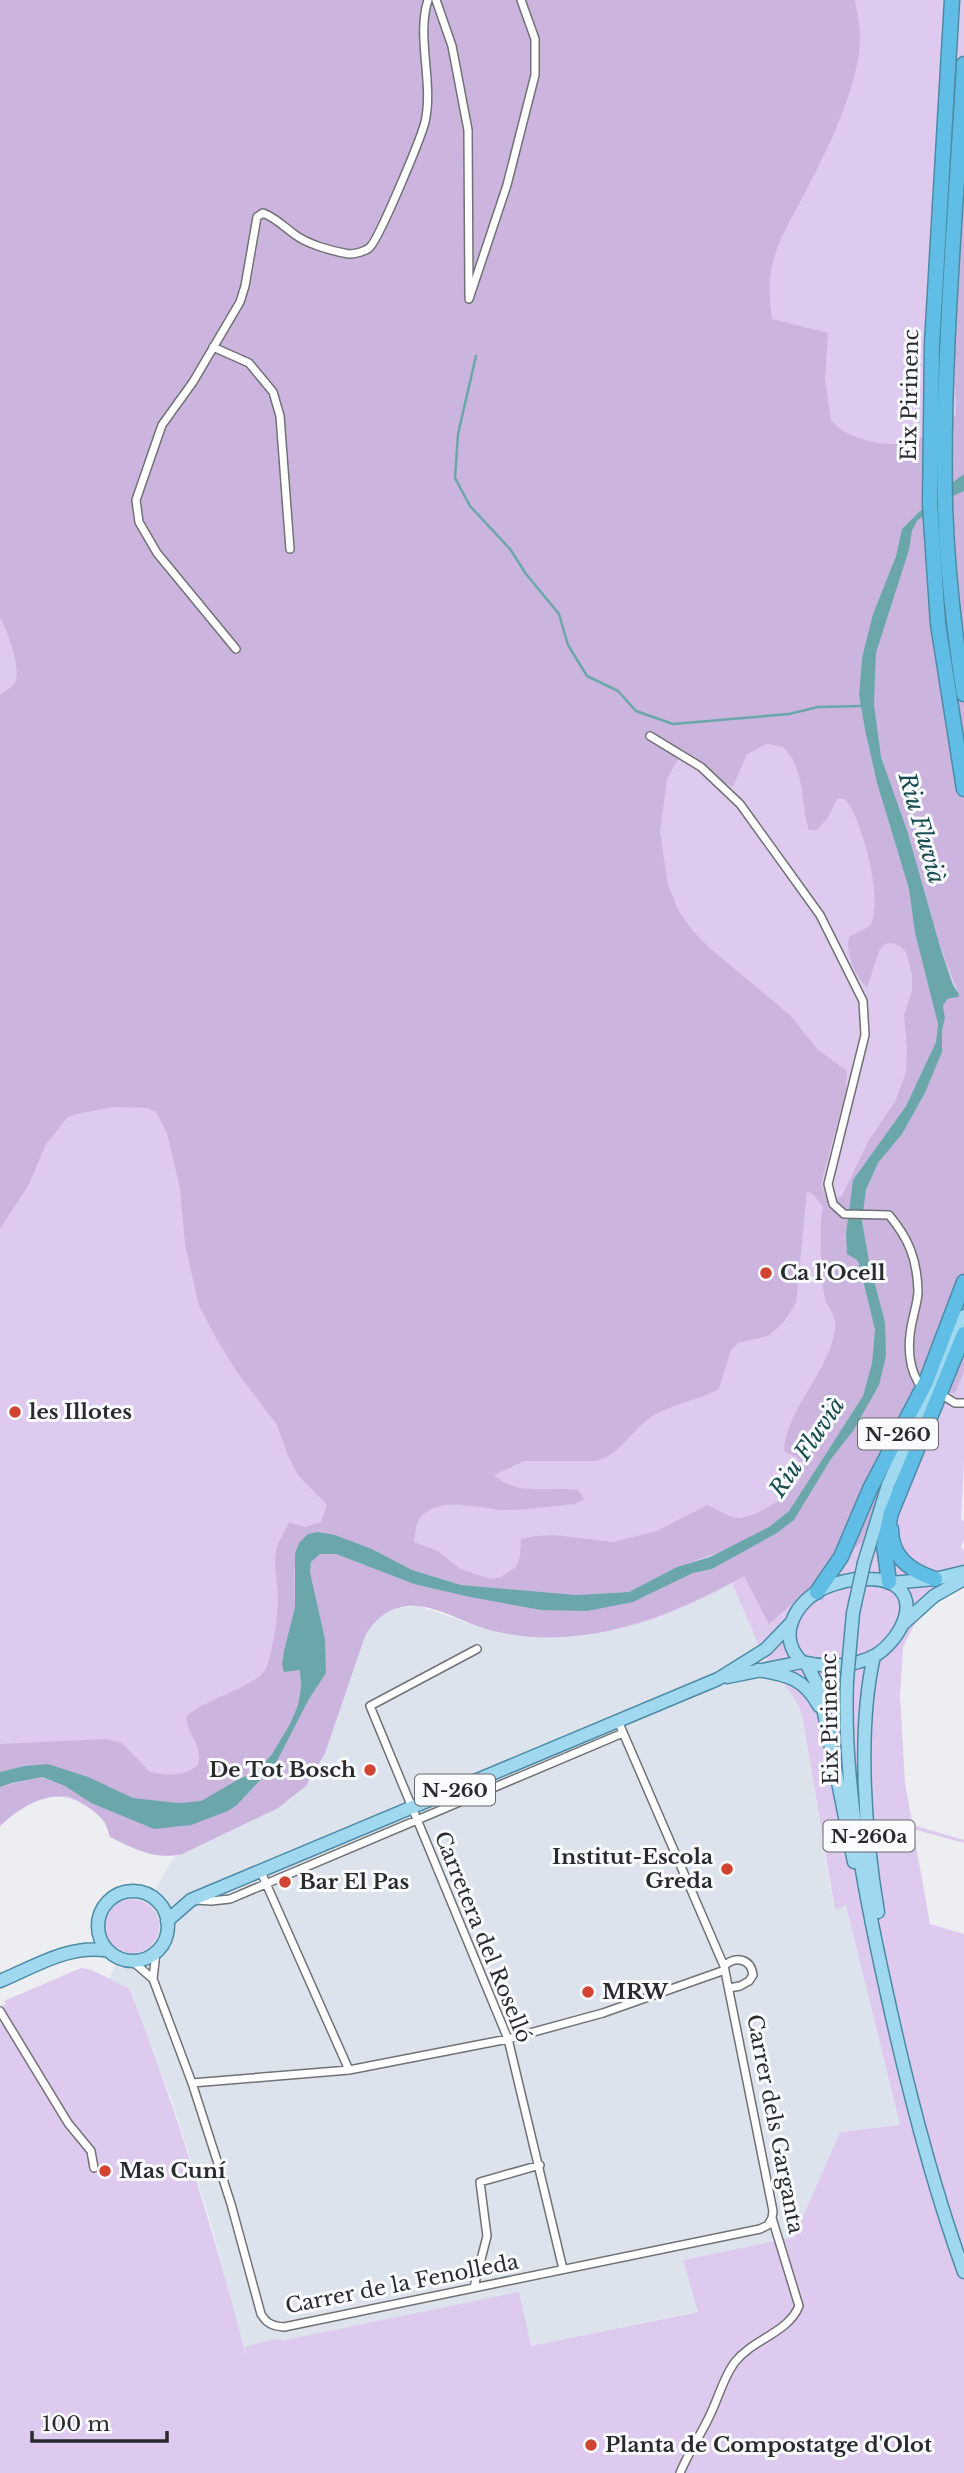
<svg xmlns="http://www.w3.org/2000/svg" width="964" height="2473" viewBox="0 0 964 2473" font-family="'Libre Baskerville',serif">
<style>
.built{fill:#dce3ec}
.green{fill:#decaef}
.forest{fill:#cbb5de;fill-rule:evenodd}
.water{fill:#6ba7aa}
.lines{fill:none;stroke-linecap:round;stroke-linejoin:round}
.stream{stroke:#6ba7aa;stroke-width:2.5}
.minor-casing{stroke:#707275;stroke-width:10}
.primary-casing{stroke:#4d8ba5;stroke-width:15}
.motorway-casing{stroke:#4d8ba5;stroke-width:17}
.minor{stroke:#fff;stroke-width:7}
.primary{stroke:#a0d8f0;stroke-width:12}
.motorway{stroke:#60bee6;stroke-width:14}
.primary-bridge-casing{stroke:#4d8ba5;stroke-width:15;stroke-linecap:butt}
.primary-bridge{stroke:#a0d8f0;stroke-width:12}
.poi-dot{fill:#d14432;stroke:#f9fbff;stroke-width:2.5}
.labels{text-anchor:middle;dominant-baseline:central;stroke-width:6;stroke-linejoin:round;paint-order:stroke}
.shield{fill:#f9fbff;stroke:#68696b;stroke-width:2}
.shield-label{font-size:19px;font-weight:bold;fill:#2a2b2c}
.street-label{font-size:21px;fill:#2a2b2c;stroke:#f9fbff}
.poi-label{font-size:21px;font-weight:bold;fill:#2a2b2c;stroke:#f9fbff;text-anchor:start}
.water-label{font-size:23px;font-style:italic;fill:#194e51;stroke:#f9fbff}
</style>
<rect width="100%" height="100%" fill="#eceef1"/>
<!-- built -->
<path class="built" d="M732 1583 760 1649 797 1703 802 1715 834 1909 846 1905 900 2125 840 2132 794 2237 683 2260 699 2311 280 2398 250 2376 211 2223 173 2104 129 1988 108 1982 132 1928 175 1856 187 1852 290 1800 312 1779 325 1753 363 1639 373 1623 384 1614 398 1608 418 1606 482 1628 518 1635H577L619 1629 659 1617Z"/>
<!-- green -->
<path class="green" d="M0 0H964V1462L961 1520 964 1521V1539L961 1547 964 1551V1566L942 1571 903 1647 900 1695 905 1784 913 1825 964 1840V1843L913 1829 930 1924 964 1934V2473H0V2025L6 2018 1 2006 6 2004 4 2001 81 1968C96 1969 114 1983 129 1988 177 2110 214 2232 247 2360L245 2347 275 2339 285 2340 519 2292 531 2346 698 2312 683 2260 794 2237 840 2132 900 2125 846 1905 835 1910 802 1715 797 1703 760 1649 732 1583C661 1623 576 1650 494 1631 466 1625 437 1603 407 1606 388 1608 374 1620 365 1636L325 1753 306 1786 278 1808 182 1854C154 1860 135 1849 110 1837 106 1821 102 1817 88 1807 56 1785 26 1802 0 1826Z
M105 1926a27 27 0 1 1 54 0a27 27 0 1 1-54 0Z"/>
<!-- forest -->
<path class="forest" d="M0 0H855C857 14 861 29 860 42 858 87 826 154 805 193 793 216 778 239 772 266 768 283 770 301 772 319L828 333 825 379 831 420C843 433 853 437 869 441 908 450 925 437 956 415L954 353 964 179V474L937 494 902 529 896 556 873 614 862 658 859 695 865 730 877 783 909 889 915 933 938 1024 936 1042 906 1106 853 1180 846 1233 847 1254 857 1260 859 1264 875 1330 872 1363 863 1396 789 1511 769 1527 722 1551 677 1567 629 1592 576 1595 461 1585 412 1570 372 1549 335 1535 318 1532 308 1534 294 1569 295 1607 282 1665 285 1672 300 1669 301 1687 298 1705 290 1724 272 1754 256 1772 239 1779 201 1801 179 1803 133 1798 48 1764 24 1766 0 1772V1744L106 1739 122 1743 149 1771C163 1777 187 1776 198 1765 204 1744 184 1733 187 1716 205 1699 255 1687 265 1670 272 1659 279 1609 278 1595 278 1581 273 1567 276 1552 277 1542 285 1532 289 1522L305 1527 321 1522 327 1505 298 1475 288 1456 277 1425 237 1372 216 1338 199 1306 185 1244 180 1189 167 1133 156 1112 146 1108 113 1107 76 1114 67 1118 46 1144 28 1186 0 1229V695C4 692 11 688 14 684 23 671 7 630 0 617ZM767 744 783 747C806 769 800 802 809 830H816L827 819 837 799H845C863 821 884 901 870 926L849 937C845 953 855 976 867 988L879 951 885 944 892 943 900 946 906 952 912 975V991L904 1015 907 1048 906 1072 895 1102 869 1140 842 1196 829 1203 821 1184 846 1091 847 1071 817 1049 791 1016 712 950 693 931 678 910 668 885 660 832 667 779 683 751C702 760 714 779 733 787L747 754ZM807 1191 813 1194 823 1207C819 1222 821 1284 825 1299 829 1310 837 1316 835 1328 830 1373 787 1405 784 1451L798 1458C800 1464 802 1469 801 1475 798 1492 756 1518 739 1518 729 1518 717 1509 707 1505L657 1531 613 1542 555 1535 537 1536 521 1539 520 1556 516 1567 501 1577 491 1579 460 1569 438 1551 414 1542C416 1531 415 1520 425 1513 448 1495 484 1511 510 1510 532 1509 553 1506 575 1504L584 1499 578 1490C549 1486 517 1497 494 1475L524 1461H595C621 1455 630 1431 651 1417 672 1403 698 1401 719 1389L731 1350 738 1343 768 1336 784 1322 796 1303Z
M964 491V1371L955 1393H947L896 1512 769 1624 744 1576C668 1618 582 1652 494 1631 466 1625 436 1603 407 1606 388 1608 374 1620 365 1636L325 1753 306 1786 278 1808 182 1854C154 1860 135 1849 110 1837 106 1821 102 1817 88 1807 81 1803 72 1796 64 1796 39 1795 17 1810 0 1826V1787L40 1777 65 1786 91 1803 154 1829 228 1811 239 1803 276 1763 309 1699 326 1673 325 1639 310 1572 311 1562 320 1554H336L414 1584 633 1602 693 1573 712 1569 777 1533 794 1520 831 1459 853 1431 885 1322 869 1261 862 1221 866 1190 878 1163 902 1134 925 1093 942 1052V1030L945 1018 943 1006 947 999 958 997 959 994 941 950 907 830 881 757 874 704 876 653 909 550 912 531 917 521 942 501Z"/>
<!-- water -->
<path class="water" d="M964 474V491L942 501 917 521 912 531 909 550 876 653 874 704 881 757 907 830 941 950 953 985 959 994 958 997 947 999 943 1006 945 1018 942 1030V1052L925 1093 902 1134 878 1163 866 1190 862 1221 869 1261 885 1322 886 1356 879 1385 853 1431 831 1459 794 1520 777 1533 712 1569 693 1573 633 1602 587 1611 541 1610 470 1597 414 1584 336 1554H320L311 1562 310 1572 325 1639 326 1673 309 1699 276 1763 237 1805 228 1811 191 1825 154 1829 91 1803 65 1786 42 1777 12 1783 0 1787V1772L24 1766 48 1764 88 1777 133 1798 179 1803 201 1801 239 1779 256 1772 272 1754 290 1724 298 1705 301 1687 300 1670 284 1672 282 1665 284 1651 295 1607V1554L299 1543 308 1534 318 1532 335 1535 372 1549 412 1570 461 1585 576 1595 629 1592 677 1567 710 1557 769 1527 789 1511 863 1396 872 1363 875 1330 859 1264 857 1260 847 1254 846 1233 853 1180 906 1106 936 1042 938 1024 915 933 909 889 877 783 865 730 859 695 862 658 873 614 896 556 902 529 937 494Z"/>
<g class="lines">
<!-- stream -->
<path class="stream" d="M476 356 458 434 455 478 470 506 510 549 526 574 559 614 568 645 587 676 618 691 636 711 673 724 789 714 818 707 861 706"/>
<defs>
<path id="minor" d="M436 0 452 46 468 130 469 295
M469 299 507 185 535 75V39L521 0
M213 347 249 363 273 392 280 416 290 549
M236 649 157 553 139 522 136 500 162 425 193 382 240 302 245 286 257 217 263 213C276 218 283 226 294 234 307 244 331 251 349 254 354 254 364 252 369 248 378 242 421 138 425 122 434 83 416 37 428 0
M650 736 701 767 740 804 820 915 863 1001 865 1035 828 1184 833 1204 844 1214 889 1215C909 1239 917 1259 918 1291 918 1299 915 1309 913 1318 908 1339 907 1363 918 1382
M947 1398 955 1403H964
M477 1649 370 1706 508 2039 563 2269
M618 1721 724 1966 773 2211 772 2218 799 2306C788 2333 753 2339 735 2362 724 2376 718 2399 710 2415 701 2435 688 2453 680 2473
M261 1872 349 2070
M196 1900 211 1901 230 1899 623 1733
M156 1952 153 1979 192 2083 231 2204 261 2314C267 2324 273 2326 284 2327L760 2229 768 2225 772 2218
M131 1960 153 1979
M724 1966C736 1955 751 1959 753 1975L749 1981 740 1986 729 1988
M0 2011 68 2123 91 2151 94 2168
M192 2083 349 2070 508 2039 603 2013 725 1970
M474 2287 487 2236 480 2182 540 2165"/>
<path id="primary" d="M864 1563 888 1485 964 1316
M856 1579C868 1579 883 1578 893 1584 923 1602 897 1642 876 1655 854 1667 826 1668 802 1662 777 1638 793 1606 820 1590 831 1584 844 1581 856 1579Z
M891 1583 935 1579 964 1572
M904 1623 934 1596 964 1579
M874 1656C857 1730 865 1836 878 1912
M806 1663 819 1688 854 1862
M758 1670C787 1675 804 1678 819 1706
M727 1677 802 1662
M847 1680C843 1782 863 1886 885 1985 906 2082 930 2179 964 2272
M98 1926a35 35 0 1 1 70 0a35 35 0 1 1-70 0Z
M167 1921 191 1900 718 1679 766 1649 792 1622
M0 1981C34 1967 71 1943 109 1951"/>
<path id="motorway" d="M952 0 932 344 930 504 938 624 964 789
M964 64C956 211 942 358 945 504 947 567 954 631 964 694
M891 1529C891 1557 910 1571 935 1579
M889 1582 884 1545 891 1513 964 1334
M817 1592 841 1557 870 1489 926 1382 964 1282"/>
</defs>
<!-- minor casing -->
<use href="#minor" class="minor-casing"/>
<!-- primary casing -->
<use href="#primary" class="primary-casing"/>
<!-- motorway casing -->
<use href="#motorway" class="motorway-casing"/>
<!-- minor -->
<use href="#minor" class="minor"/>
<!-- primary -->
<use href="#primary" class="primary"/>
<!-- motorway -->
<use href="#motorway" class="motorway"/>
<defs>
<path id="primary-bridge" d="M847 1680 853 1613 864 1563"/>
</defs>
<!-- primary-bridge casing -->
<use href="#primary-bridge" class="primary-bridge-casing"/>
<!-- primary-bridge -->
<use href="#primary-bridge" class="primary-bridge"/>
</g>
<!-- markers -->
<g class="poi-dot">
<circle cx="766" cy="1273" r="7"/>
<circle cx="15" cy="1412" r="7"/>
<circle cx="370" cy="1770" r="7"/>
<circle cx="727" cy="1869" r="7"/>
<circle cx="285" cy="1882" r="7"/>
<circle cx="588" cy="1992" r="7"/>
<circle cx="105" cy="2171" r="7"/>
<circle cx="591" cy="2445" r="7"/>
</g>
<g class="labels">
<!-- shield labels -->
<g class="shield">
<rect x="858" y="1418.5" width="80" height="31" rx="5"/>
<rect x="415" y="1774.5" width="80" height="31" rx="5"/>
<rect x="823.5" y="1820.5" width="91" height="31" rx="5"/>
</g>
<g class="shield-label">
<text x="898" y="1434">N-260</text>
<text x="455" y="1790">N-260</text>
<text x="869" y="1836">N-260a</text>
</g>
<!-- street labels -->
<g class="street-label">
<text transform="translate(910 395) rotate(-89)">Eix Pirinenc</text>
<text transform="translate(830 1719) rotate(-91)">Eix Pirinenc</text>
<text transform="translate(483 1937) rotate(68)">Carretera del Roselló</text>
<text transform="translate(775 2124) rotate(79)">Carrer dels Garganta</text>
<text transform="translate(402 2284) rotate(-11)">Carrer de la Fenolleda</text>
</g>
<!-- poi labels -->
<g class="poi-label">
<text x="780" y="1273">Ca l'Ocell</text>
<text x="29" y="1412">les Illotes</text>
<text x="356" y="1770" text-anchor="end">De Tot Bosch</text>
<text x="713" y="1857" text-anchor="end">Institut-Escola<tspan x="713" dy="24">Greda</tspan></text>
<text x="299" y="1882">Bar El Pas</text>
<text x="602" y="1992">MRW</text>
<text x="119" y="2171">Mas Cuní</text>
<text x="605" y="2445">Planta de Compostatge d'Olot</text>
</g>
<!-- water labels -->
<g class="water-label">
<text transform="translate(922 828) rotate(74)">Riu Fluvià</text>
<text transform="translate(807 1447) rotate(-56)">Riu Fluvià</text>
</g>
</g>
<!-- scale -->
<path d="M32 2431v10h135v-10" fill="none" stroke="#2a2b2c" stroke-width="3.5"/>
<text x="42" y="2431" font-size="21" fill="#2a2b2c" stroke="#f9fbff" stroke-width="5" paint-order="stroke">100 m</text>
</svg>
